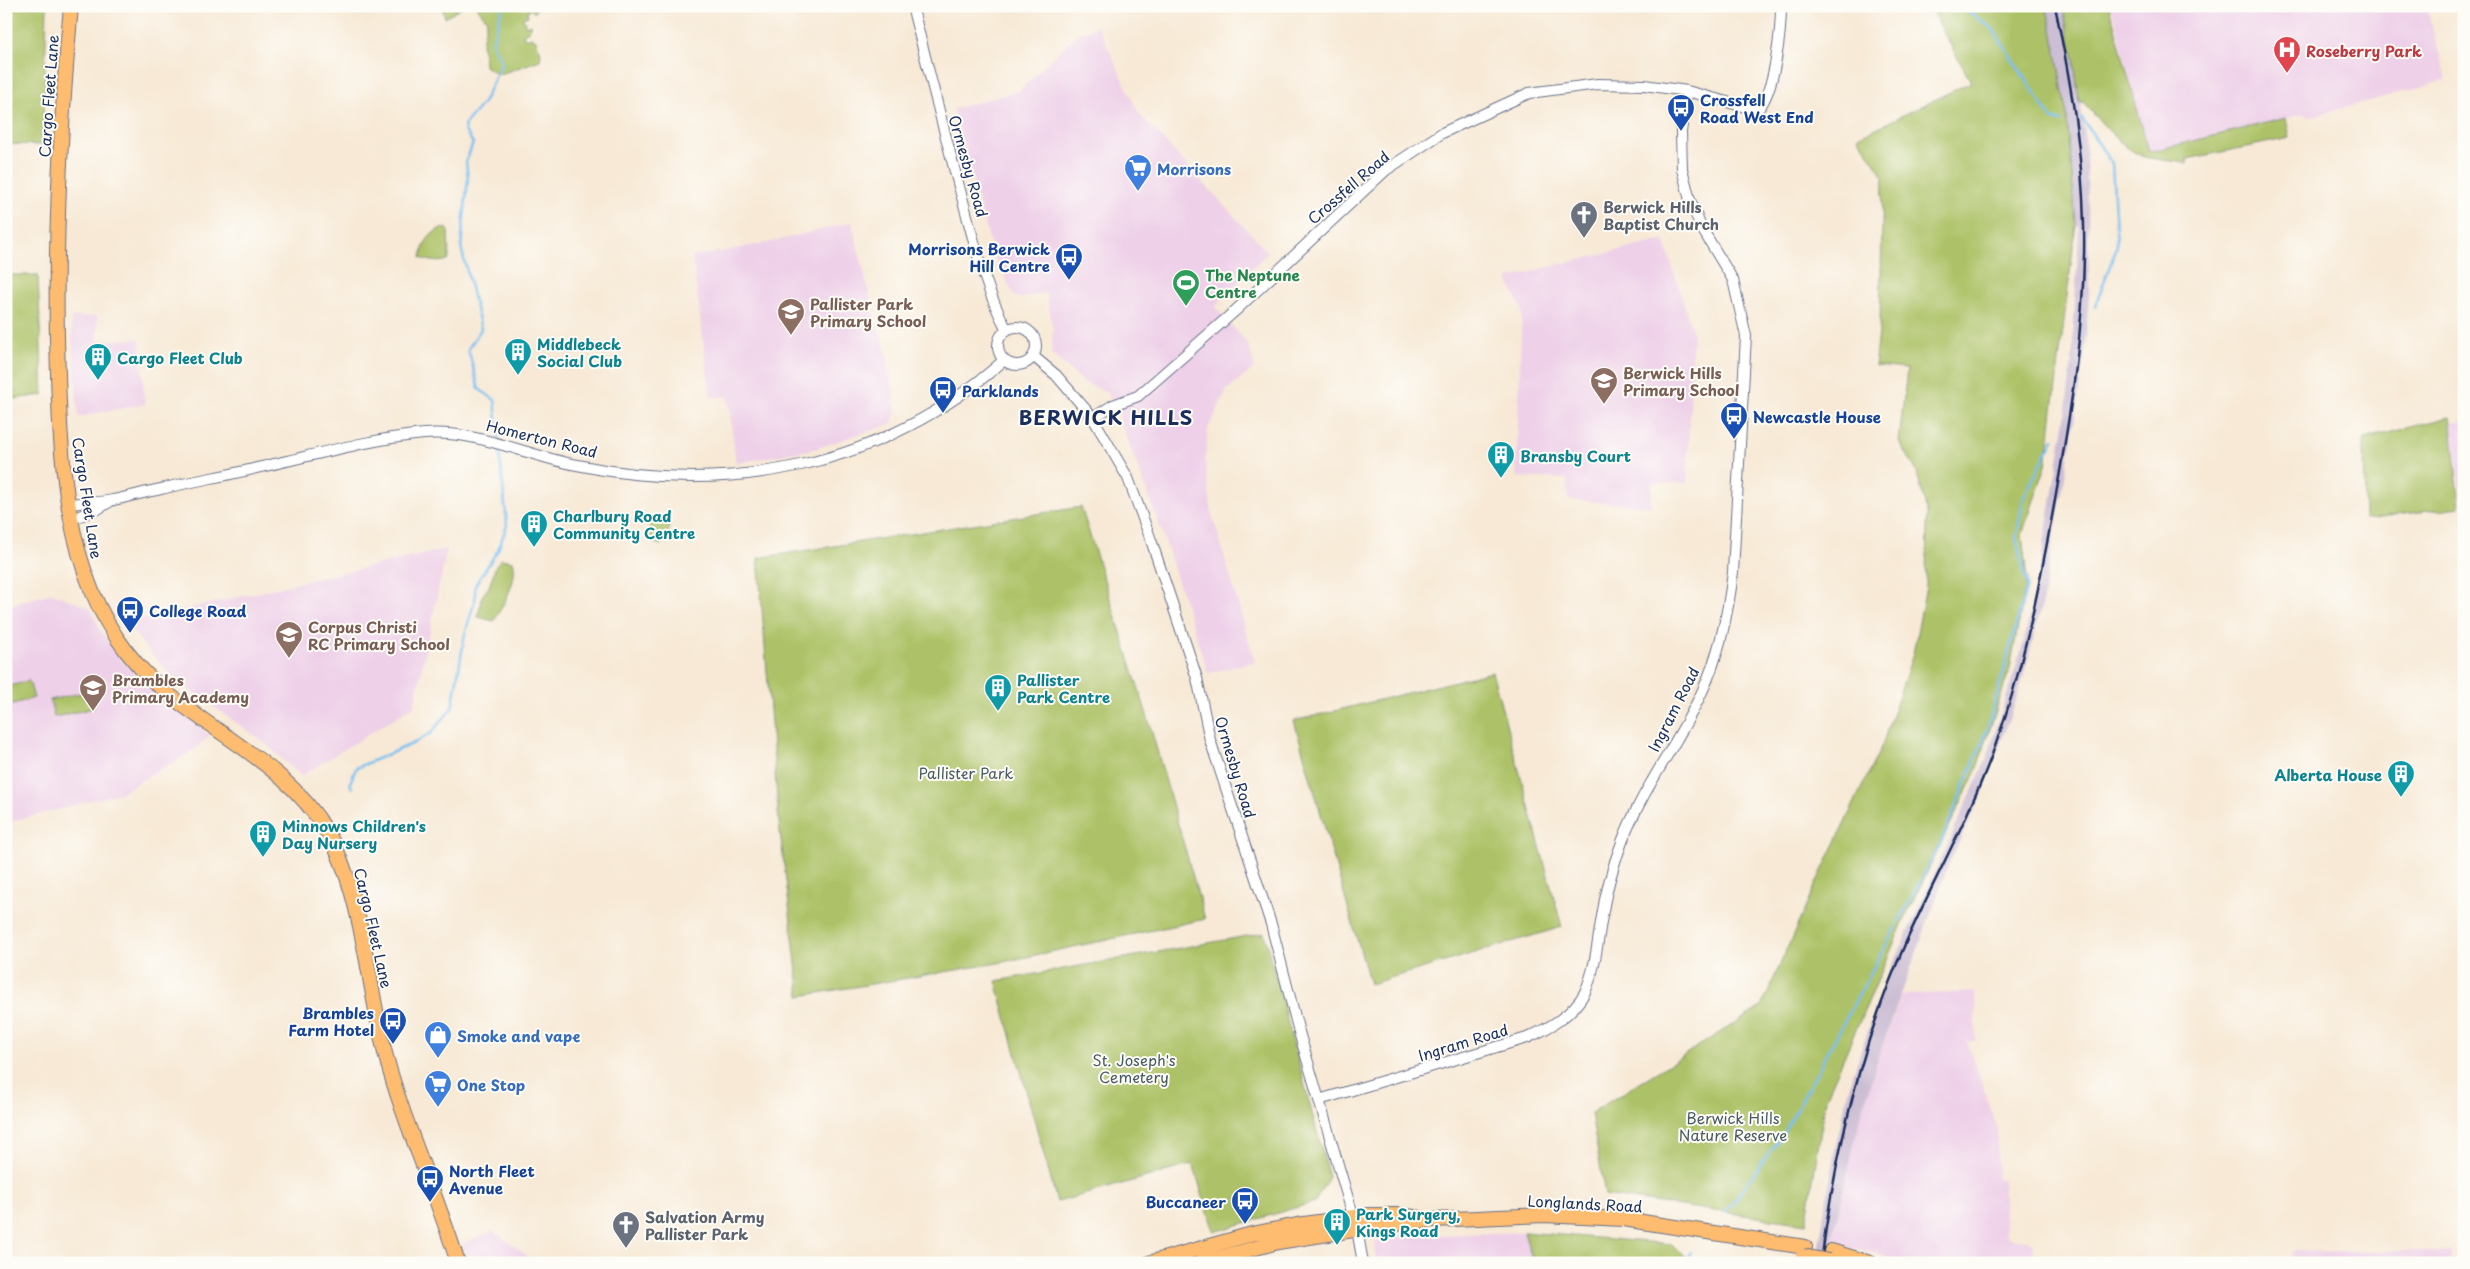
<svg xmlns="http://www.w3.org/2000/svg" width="2470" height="1269" viewBox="0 0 2470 1269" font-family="'Playpen Sans',sans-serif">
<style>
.built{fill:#eed0e8}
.industrial{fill:#ccbed4}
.green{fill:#adc267;stroke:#647862}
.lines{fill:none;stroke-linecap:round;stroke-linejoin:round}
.stream{stroke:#79c0f1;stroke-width:2.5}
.minor-casing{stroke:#687088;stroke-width:12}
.major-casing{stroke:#687088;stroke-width:16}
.minor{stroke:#fff;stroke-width:10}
.major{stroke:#febc70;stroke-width:14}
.rail{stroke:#1b2f5e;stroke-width:2.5}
.major-bridge-casing{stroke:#687088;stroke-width:16;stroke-linecap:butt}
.major-bridge{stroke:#febc70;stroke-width:14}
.labels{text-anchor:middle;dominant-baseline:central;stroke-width:4;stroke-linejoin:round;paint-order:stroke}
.health-label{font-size:15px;font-weight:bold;fill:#be3a42;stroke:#fdfcf7;text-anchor:start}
.street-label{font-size:15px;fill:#1b2f5e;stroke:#fdfcf7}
.transit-label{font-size:15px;font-weight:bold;fill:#164399;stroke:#fdfcf7;text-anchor:start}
.shop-label{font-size:15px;font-weight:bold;fill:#366cbe;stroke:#fdfcf7;text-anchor:start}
.worship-label{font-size:15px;font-weight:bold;fill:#5b616d;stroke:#fdfcf7;text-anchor:start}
.leisure-label{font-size:15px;font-weight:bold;fill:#27864d;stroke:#fdfcf7;text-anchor:start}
.education-label{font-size:15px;font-weight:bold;fill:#785e54;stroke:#fdfcf7;text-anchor:start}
.culture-label{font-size:15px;font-weight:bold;fill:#0d838f;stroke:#fdfcf7;text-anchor:start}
.park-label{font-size:15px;fill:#475b61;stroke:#fdfcf7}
.district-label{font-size:20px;font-weight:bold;letter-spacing:1px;fill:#1b2f5e;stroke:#fdfcf7}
</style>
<rect width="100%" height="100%" fill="#fdfcf7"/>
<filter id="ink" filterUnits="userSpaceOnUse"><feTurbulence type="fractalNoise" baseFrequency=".02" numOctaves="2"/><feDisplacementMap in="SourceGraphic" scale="10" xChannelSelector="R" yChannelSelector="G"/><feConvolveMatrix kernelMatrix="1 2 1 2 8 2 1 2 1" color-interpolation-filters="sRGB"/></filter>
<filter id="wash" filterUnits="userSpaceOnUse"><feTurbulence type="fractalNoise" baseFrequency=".0096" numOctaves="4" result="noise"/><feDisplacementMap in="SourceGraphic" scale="20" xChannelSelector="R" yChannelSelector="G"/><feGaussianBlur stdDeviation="1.12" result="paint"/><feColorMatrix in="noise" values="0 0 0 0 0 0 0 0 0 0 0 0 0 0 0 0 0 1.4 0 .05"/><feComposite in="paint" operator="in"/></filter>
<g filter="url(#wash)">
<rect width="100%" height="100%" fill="#f7e9d5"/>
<!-- built -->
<path class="built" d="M2111 6H2426L2447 80 2309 117 2304 114 2149 152Z
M1098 26 1139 114 1268 252 1215 307 1248 344 1255 367 1227 390 1208 428 1205 462 1212 514 1255 662 1208 673 1163 535 1114 404 1106 392 1085 383 1051 354 1053 330 1046 293 1023 298 1016 297 1012 292 994 256 953 109 1019 91 1076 35Z
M852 222 875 318 888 359 896 413 891 424 814 449 736 463 728 396 711 398 692 257 767 243Z
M1664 240 1693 333 1687 483H1652L1651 506 1568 500 1567 479 1516 477 1522 309 1507 279 1548 267Z
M97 316 98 341 140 339 145 404 78 417 71 317Z
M2464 421V516L2451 423Z
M447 549 414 706 301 776 260 739 188 689 166 670 125 623Z
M52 593 90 608 100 630 123 662 151 690 210 735 194 750 120 793 6 823V606Z
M1975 992 1976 1041H1967L1997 1127 1998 1179H2003L2005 1235 2015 1239 2027 1240 2033 1243 2034 1263H1914L1832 1243 1860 1119 1878 1058 1902 995Z
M493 1231 532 1259V1263H469L462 1244Z
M1524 1232 1533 1263H1375V1245L1376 1242 1385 1237Z
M2292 1251H2450V1263H2291Z"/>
<!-- industrial -->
<path class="industrial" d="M2046 6H2062L2074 59 2085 136 2088 198 2089 296 2085 348 2071 443 2041 608 2020 689 1983 791 1948 866 1878 1058 1860 1119 1827 1263H1816L1835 1149 1851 1080 1885 982 1987 758 2023 645 2038 580 2064 425 2072 362 2079 228 2076 224 2067 117 2052 29Z"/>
<!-- green -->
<path class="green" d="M6 6H47L43 145 6 144Z
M442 6H463L445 18Z
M476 6H538L534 13 532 9 527 11 528 16 523 18 526 26 531 24 529 31 523 34 525 39 531 37 536 40 541 53 540 60 498 75 485 66 482 43 487 20Z
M1929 6H2046L2052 29 2067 117 2076 224 2046 466 2022 534 2027 579 2010 668 1976 771 1905 918 1826 1098 1806 1224 1605 1195 1591 1113 1761 1007 1820 875 1882 745 1913 654 1926 586 1927 512 1916 469 1899 442 1907 369 1875 366 1880 324 1883 176 1858 137 1971 82Z
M2062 6H2109L2149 152 2286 118 2290 138 2187 159 2188 163C2174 161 2158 160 2145 157 2123 151 2098 118 2083 102H2079L2074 59Z
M441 228 448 229 449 259C441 264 429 261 421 258 423 244 428 235 441 228Z
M6 275H38L43 395 6 400Z
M2450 417 2460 507 2365 519 2364 439Z
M1081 507 1147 715 1205 919 998 963 800 996 779 823 758 558Z
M650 520 669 525 668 542 661 541V545L648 540Z
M501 559 513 561C519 580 503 605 494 621L478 617 482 596 489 587 496 565Z
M1492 672 1562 927 1370 984 1294 721Z
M29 681 34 698 6 706V687Z
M90 691 94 708 54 717 50 700Z
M1264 933 1329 1177 1315 1202 1214 1232 1193 1164 1057 1202 996 981Z
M1524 1232 1672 1244 1687 1260 1685 1263H1533Z"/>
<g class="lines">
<!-- stream -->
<path class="stream" d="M1954 6 1961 7 1992 28 2051 118 2061 121
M2082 118 2112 164 2117 246 2095 307
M499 441 495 400 479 389 468 349 481 329 461 247 468 178 466 162 473 143 465 131 464 125 483 103 502 63 492 43 503 6
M352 788 350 783 356 768 412 744 431 733 452 708 465 634 475 600V585L498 550 507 525 499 447
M1726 1212 1785 1131 1940 845 1988 727 2027 585 2016 538 2024 496 2054 439
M1684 1263 1691 1252"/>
</g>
</g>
<g filter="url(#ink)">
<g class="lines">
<defs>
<path id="minor" d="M912 6C929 71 945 136 963 201 975 245 985 289 1007 330
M998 346a19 19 0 1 1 38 0a19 19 0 1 1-38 0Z
M1033 356 1056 375 1093 418 1128 478 1151 540 1197 678 1210 740 1271 924 1299 1032 1357 1229 1363 1263
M1093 418 1113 405 1138 396 1235 311 1386 170 1442 133 1529 93 1598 84 1644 85 1687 91 1749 108H1759C1775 89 1781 31 1781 6
M69 504C84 502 99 503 113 500 129 497 145 492 161 489 194 481 228 475 261 467 315 455 369 439 424 434 476 430 523 454 572 464 727 497 883 468 1003 361
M72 519 98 509 111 501
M1319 1100 1527 1038C1549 1028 1573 1015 1585 992 1595 970 1597 946 1601 922 1605 895 1612 868 1622 842 1642 789 1678 744 1702 692 1720 654 1728 614 1733 572L1746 336 1733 280 1701 227 1690 200 1682 169 1681 132 1687 91"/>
<path id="major" d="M71 6C61 117 55 228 57 339 60 443 60 567 127 652 182 724 280 751 327 832 362 890 368 986 385 1053 404 1125 436 1192 458 1263
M1831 1251 1870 1263
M1149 1263 1252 1234 1297 1225 1369 1215H1400L1420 1218
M1200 1263 1278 1242 1378 1226 1433 1220 1543 1215 1623 1219 1805 1247"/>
</defs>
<!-- minor casing -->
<use href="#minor" class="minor-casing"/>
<!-- major casing -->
<use href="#major" class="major-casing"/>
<!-- minor -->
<use href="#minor" class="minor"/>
<!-- major -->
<use href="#major" class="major"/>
<!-- rail -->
<path class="rail" d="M1821 1263C1835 1153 1861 1044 1906 942 1935 878 1969 817 1993 752 2022 674 2038 593 2053 511 2070 417 2086 322 2084 226 2083 153 2070 78 2055 6"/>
<defs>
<path id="major-bridge" d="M1803 1256 1829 1261"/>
</defs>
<!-- major-bridge casing -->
<use href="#major-bridge" class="major-bridge-casing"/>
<!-- major-bridge -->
<use href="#major-bridge" class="major-bridge"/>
</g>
</g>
<!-- icons -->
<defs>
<symbol id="hospital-pin" viewBox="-11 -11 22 30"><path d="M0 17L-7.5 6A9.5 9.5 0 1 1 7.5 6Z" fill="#e0444e" stroke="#fdfcf7"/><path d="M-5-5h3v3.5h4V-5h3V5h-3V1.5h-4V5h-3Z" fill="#fff"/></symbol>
<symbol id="bus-pin" viewBox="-11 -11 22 30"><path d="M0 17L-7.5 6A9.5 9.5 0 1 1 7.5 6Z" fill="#1a4fb4" stroke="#fdfcf7"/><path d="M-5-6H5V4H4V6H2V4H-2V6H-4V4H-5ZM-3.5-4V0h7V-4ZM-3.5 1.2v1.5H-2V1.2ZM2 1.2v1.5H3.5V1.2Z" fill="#fff"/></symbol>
<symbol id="supermarket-pin" viewBox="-11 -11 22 30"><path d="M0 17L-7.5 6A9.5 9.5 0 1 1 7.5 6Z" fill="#3f7fe0" stroke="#fdfcf7"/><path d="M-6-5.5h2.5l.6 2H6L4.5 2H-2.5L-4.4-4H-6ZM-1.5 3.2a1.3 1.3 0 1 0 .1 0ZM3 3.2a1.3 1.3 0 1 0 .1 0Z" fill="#fff"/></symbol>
<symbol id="church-pin" viewBox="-11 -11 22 30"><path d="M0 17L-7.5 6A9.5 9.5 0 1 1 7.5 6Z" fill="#6b7280" stroke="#fdfcf7"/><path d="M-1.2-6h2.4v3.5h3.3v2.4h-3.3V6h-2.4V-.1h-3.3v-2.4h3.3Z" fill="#fff"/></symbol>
<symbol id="stadium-pin" viewBox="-11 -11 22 30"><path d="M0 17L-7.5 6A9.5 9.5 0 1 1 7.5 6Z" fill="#2e9e5b" stroke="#fdfcf7"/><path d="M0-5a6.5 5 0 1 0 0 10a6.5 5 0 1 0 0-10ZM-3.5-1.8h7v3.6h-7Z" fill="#fff"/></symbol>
<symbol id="school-pin" viewBox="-11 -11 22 30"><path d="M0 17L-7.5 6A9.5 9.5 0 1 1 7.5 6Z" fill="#8d6e63" stroke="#fdfcf7"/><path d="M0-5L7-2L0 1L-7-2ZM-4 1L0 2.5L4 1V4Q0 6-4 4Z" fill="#fff"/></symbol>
<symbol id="building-pin" viewBox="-11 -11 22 30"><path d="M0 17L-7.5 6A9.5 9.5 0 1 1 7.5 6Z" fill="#0f9aa8" stroke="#fdfcf7"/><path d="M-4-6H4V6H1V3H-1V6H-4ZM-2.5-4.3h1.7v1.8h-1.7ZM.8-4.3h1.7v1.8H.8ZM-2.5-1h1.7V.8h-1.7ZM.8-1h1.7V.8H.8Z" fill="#fff"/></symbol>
<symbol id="shop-pin" viewBox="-11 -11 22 30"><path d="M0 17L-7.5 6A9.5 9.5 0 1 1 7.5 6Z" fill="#3f7fe0" stroke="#fdfcf7"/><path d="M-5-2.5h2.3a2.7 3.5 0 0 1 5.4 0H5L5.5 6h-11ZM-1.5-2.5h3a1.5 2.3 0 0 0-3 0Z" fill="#fff"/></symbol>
</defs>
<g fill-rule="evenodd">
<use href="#hospital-pin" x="2271" y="34" width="32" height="43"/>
<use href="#bus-pin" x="1665" y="92" width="32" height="43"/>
<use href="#supermarket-pin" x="1122" y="152" width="32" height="43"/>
<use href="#church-pin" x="1568" y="199" width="32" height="43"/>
<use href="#bus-pin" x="1053" y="241" width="32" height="43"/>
<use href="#stadium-pin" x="1170" y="267" width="32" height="43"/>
<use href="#school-pin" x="775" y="296" width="32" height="43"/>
<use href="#building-pin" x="502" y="336" width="32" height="43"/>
<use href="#building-pin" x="82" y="341" width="32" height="43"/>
<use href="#school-pin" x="1588" y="365" width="32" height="43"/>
<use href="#bus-pin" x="927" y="374" width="32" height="43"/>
<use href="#bus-pin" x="1718" y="400" width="32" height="43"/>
<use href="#building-pin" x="1485" y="439" width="32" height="43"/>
<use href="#building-pin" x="518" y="508" width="32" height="43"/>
<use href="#bus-pin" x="114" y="594" width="32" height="43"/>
<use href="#school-pin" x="273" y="619" width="32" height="43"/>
<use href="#school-pin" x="77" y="672" width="32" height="43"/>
<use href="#building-pin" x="982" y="672" width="32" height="43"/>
<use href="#building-pin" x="2385" y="758" width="32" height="43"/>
<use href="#building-pin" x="247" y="818" width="32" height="43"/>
<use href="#bus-pin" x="377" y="1005" width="32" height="43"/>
<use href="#shop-pin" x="422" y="1019" width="32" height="43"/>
<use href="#supermarket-pin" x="422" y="1068" width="32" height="43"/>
<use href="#bus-pin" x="414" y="1163" width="32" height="43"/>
<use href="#bus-pin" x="1229" y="1185" width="32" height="43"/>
<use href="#building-pin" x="1321" y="1206" width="32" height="43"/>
<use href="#church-pin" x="610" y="1209" width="32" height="43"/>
</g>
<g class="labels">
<!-- health labels -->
<g class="health-label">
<text x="2306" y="50">Roseberry Park</text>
</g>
<!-- street labels -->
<g class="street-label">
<text transform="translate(48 96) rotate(-86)">Cargo Fleet Lane</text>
<text transform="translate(969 166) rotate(74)">Ormesby Road</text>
<text transform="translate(1348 187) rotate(-41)">Crossfell Road</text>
<text transform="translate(542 438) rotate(14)">Homerton Road</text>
<text transform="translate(88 498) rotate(81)">Cargo Fleet Lane</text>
<text transform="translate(1673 709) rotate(-63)">Ingram Road</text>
<text transform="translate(1236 767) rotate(73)">Ormesby Road</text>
<text transform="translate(374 928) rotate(77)">Cargo Fleet Lane</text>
<text transform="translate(1463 1042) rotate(-17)">Ingram Road</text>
<text transform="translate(1585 1203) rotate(3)">Longlands Road</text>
</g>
<!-- transit labels -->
<g class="transit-label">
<text x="1700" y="99">Crossfell<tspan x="1700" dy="17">Road West End</tspan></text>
<text x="1050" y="248" text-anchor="end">Morrisons Berwick<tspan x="1050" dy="17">Hill Centre</tspan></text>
<text x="962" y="390">Parklands</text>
<text x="1753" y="416">Newcastle House</text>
<text x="149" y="610">College Road</text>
<text x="374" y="1012" text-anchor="end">Brambles<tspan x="374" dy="17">Farm Hotel</tspan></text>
<text x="449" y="1170">North Fleet<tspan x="449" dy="17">Avenue</tspan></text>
<text x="1226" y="1201" text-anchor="end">Buccaneer</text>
</g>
<!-- shop labels -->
<g class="shop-label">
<text x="1157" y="168">Morrisons</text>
<text x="457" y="1035">Smoke and vape</text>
<text x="457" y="1084">One Stop</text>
</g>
<!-- worship labels -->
<g class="worship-label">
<text x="1603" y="206">Berwick Hills<tspan x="1603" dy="17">Baptist Church</tspan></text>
<text x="645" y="1216">Salvation Army<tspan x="645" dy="17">Pallister Park</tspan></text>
</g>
<!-- leisure labels -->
<g class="leisure-label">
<text x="1205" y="274">The Neptune<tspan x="1205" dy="17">Centre</tspan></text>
</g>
<!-- education labels -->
<g class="education-label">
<text x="810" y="303">Pallister Park<tspan x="810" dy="17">Primary School</tspan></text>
<text x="1623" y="372">Berwick Hills<tspan x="1623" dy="17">Primary School</tspan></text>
<text x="308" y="626">Corpus Christi<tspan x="308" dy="17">RC Primary School</tspan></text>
<text x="112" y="679">Brambles<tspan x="112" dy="17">Primary Academy</tspan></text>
</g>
<!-- culture labels -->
<g class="culture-label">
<text x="537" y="343">Middlebeck<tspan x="537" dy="17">Social Club</tspan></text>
<text x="117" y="357">Cargo Fleet Club</text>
<text x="1520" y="455">Bransby Court</text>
<text x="553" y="515">Charlbury Road<tspan x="553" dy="17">Community Centre</tspan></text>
<text x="1017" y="679">Pallister<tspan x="1017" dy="17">Park Centre</tspan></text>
<text x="2382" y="774" text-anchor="end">Alberta House</text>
<text x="282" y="825">Minnows Children's<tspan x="282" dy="17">Day Nursery</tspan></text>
<text x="1356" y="1213">Park Surgery,<tspan x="1356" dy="17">Kings Road</tspan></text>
</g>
<!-- park labels -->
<g class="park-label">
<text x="966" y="772">Pallister Park</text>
<text x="1134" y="1059">St. Joseph's<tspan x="1134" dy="17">Cemetery</tspan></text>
<text x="1733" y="1117">Berwick Hills<tspan x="1733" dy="17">Nature Reserve</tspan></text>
</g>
<!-- district labels -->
<g class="district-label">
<text x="1106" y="417">BERWICK HILLS</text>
</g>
</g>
<!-- margin -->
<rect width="2470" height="1269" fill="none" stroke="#fdfcf7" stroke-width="25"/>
</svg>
